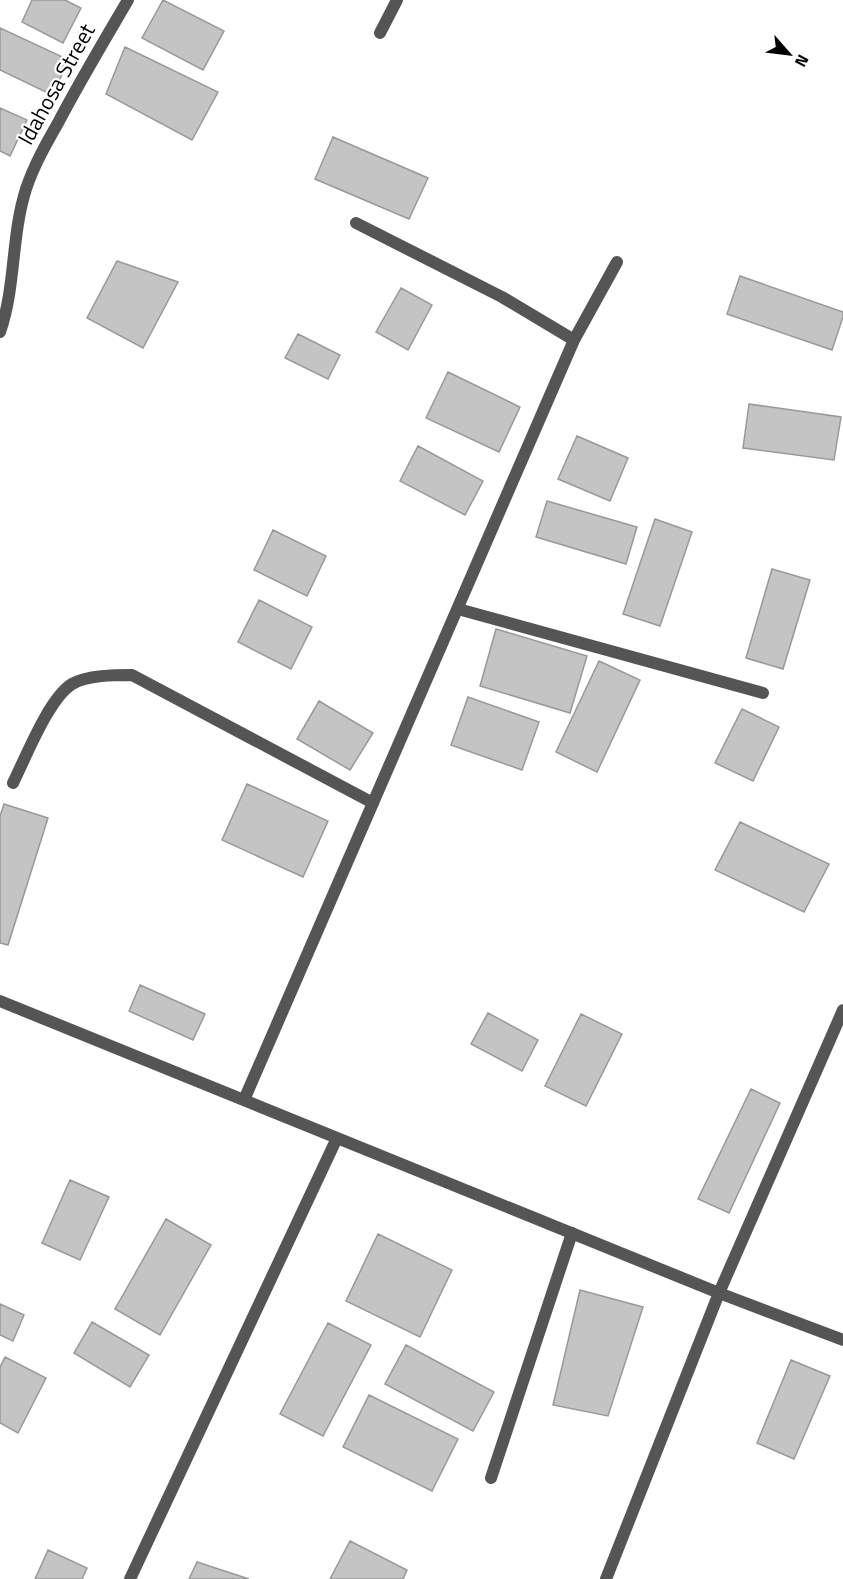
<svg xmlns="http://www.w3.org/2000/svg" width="843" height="1579" viewBox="0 0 843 1579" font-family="'Titillium Web',sans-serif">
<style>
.building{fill:#c4c4c4;stroke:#999;stroke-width:1.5}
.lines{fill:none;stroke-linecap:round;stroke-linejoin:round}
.lane{stroke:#555;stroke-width:12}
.street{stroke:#555;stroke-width:12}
.labels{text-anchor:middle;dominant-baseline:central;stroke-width:4.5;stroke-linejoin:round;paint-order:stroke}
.street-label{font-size:22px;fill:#000;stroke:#fff}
</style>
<rect width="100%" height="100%" fill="#fff"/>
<!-- building -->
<path class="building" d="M32 0H65L81 8 63 43 22 22Z
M163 0 224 31 203 70 142 38Z
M0 28 69 60 52 95 0 70Z
M125 47 218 92 192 140 106 94Z
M0 108 27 120 10 156 0 151Z
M333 137 428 178 409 219 315 179Z
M117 261 178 282 143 348 87 318Z
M740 276 843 312V317L832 350 727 314Z
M401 288 432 305 408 350 376 332Z
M298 334 340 355 328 379 285 358Z
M448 372 520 407 499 452 426 418Z
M749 404 841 417 834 460 743 448Z
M577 436 628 458 610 501 558 479Z
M418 446 483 481 465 515 400 481Z
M547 501 637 527 626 564 536 537Z
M655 519 692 532 660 626 623 614Z
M273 530 326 556 307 596 254 570Z
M772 569 810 580 783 669 746 658Z
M259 600 312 627 291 669 238 642Z
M496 629 587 656 570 713 480 686Z
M599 661 640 680 597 772 556 752Z
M468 697 539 722 522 770 451 745Z
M319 701 373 733 350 770 297 739Z
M742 709 779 727 753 781 715 763Z
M247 784 328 821 303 877 222 840Z
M4 804 48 818 8 945 0 943V816Z
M740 822 829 864 804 912 715 870Z
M140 985 205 1014 193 1040 129 1011Z
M488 1013 538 1040 522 1071 471 1044Z
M581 1014 622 1034 586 1106 545 1086Z
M751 1089 780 1103 729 1213 698 1199Z
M70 1180 109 1197 80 1260 42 1243Z
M166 1219 211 1245 160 1335 115 1309Z
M378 1234 452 1270 420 1337 346 1301Z
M580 1290 643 1307 608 1416 553 1405Z
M0 1304 24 1315 13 1341 0 1335Z
M92 1322 149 1355 130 1387 74 1353Z
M328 1323 371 1345 323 1436 280 1414Z
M406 1345 494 1392 473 1431 385 1384Z
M5 1357 46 1378 18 1433 0 1423V1367Z
M791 1360 830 1376 794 1459 757 1443Z
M369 1395 458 1439 432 1491 343 1447Z
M350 1541 407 1570 403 1579H330Z
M48 1550 87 1568 82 1579H35Z
M197 1562 249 1579H189Z"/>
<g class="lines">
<!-- lane -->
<path class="lane" d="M13 783C26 757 49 698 72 684 87 675 115 675 132 675L373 803
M491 1478 572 1233"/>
<!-- street -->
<path class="street" d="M380 33 397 0
M356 223 502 297 574 340
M0 332C16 286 11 236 26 189 34 165 46 144 58 123 80 81 104 41 128 0
M458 609 763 693
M0 1001 719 1293 843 1340
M244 1100 574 340 617 262
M130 1579 337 1138
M606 1579 719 1293 843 1010"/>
</g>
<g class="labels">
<!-- street labels -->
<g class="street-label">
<text transform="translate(56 84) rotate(-61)">Idahosa Street</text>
</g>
</g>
<!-- north arrow -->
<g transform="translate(789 54) rotate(118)" stroke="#ffffff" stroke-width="4.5" paint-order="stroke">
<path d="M0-4.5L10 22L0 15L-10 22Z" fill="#000000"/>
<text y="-9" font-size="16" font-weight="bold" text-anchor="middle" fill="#000000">N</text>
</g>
</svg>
